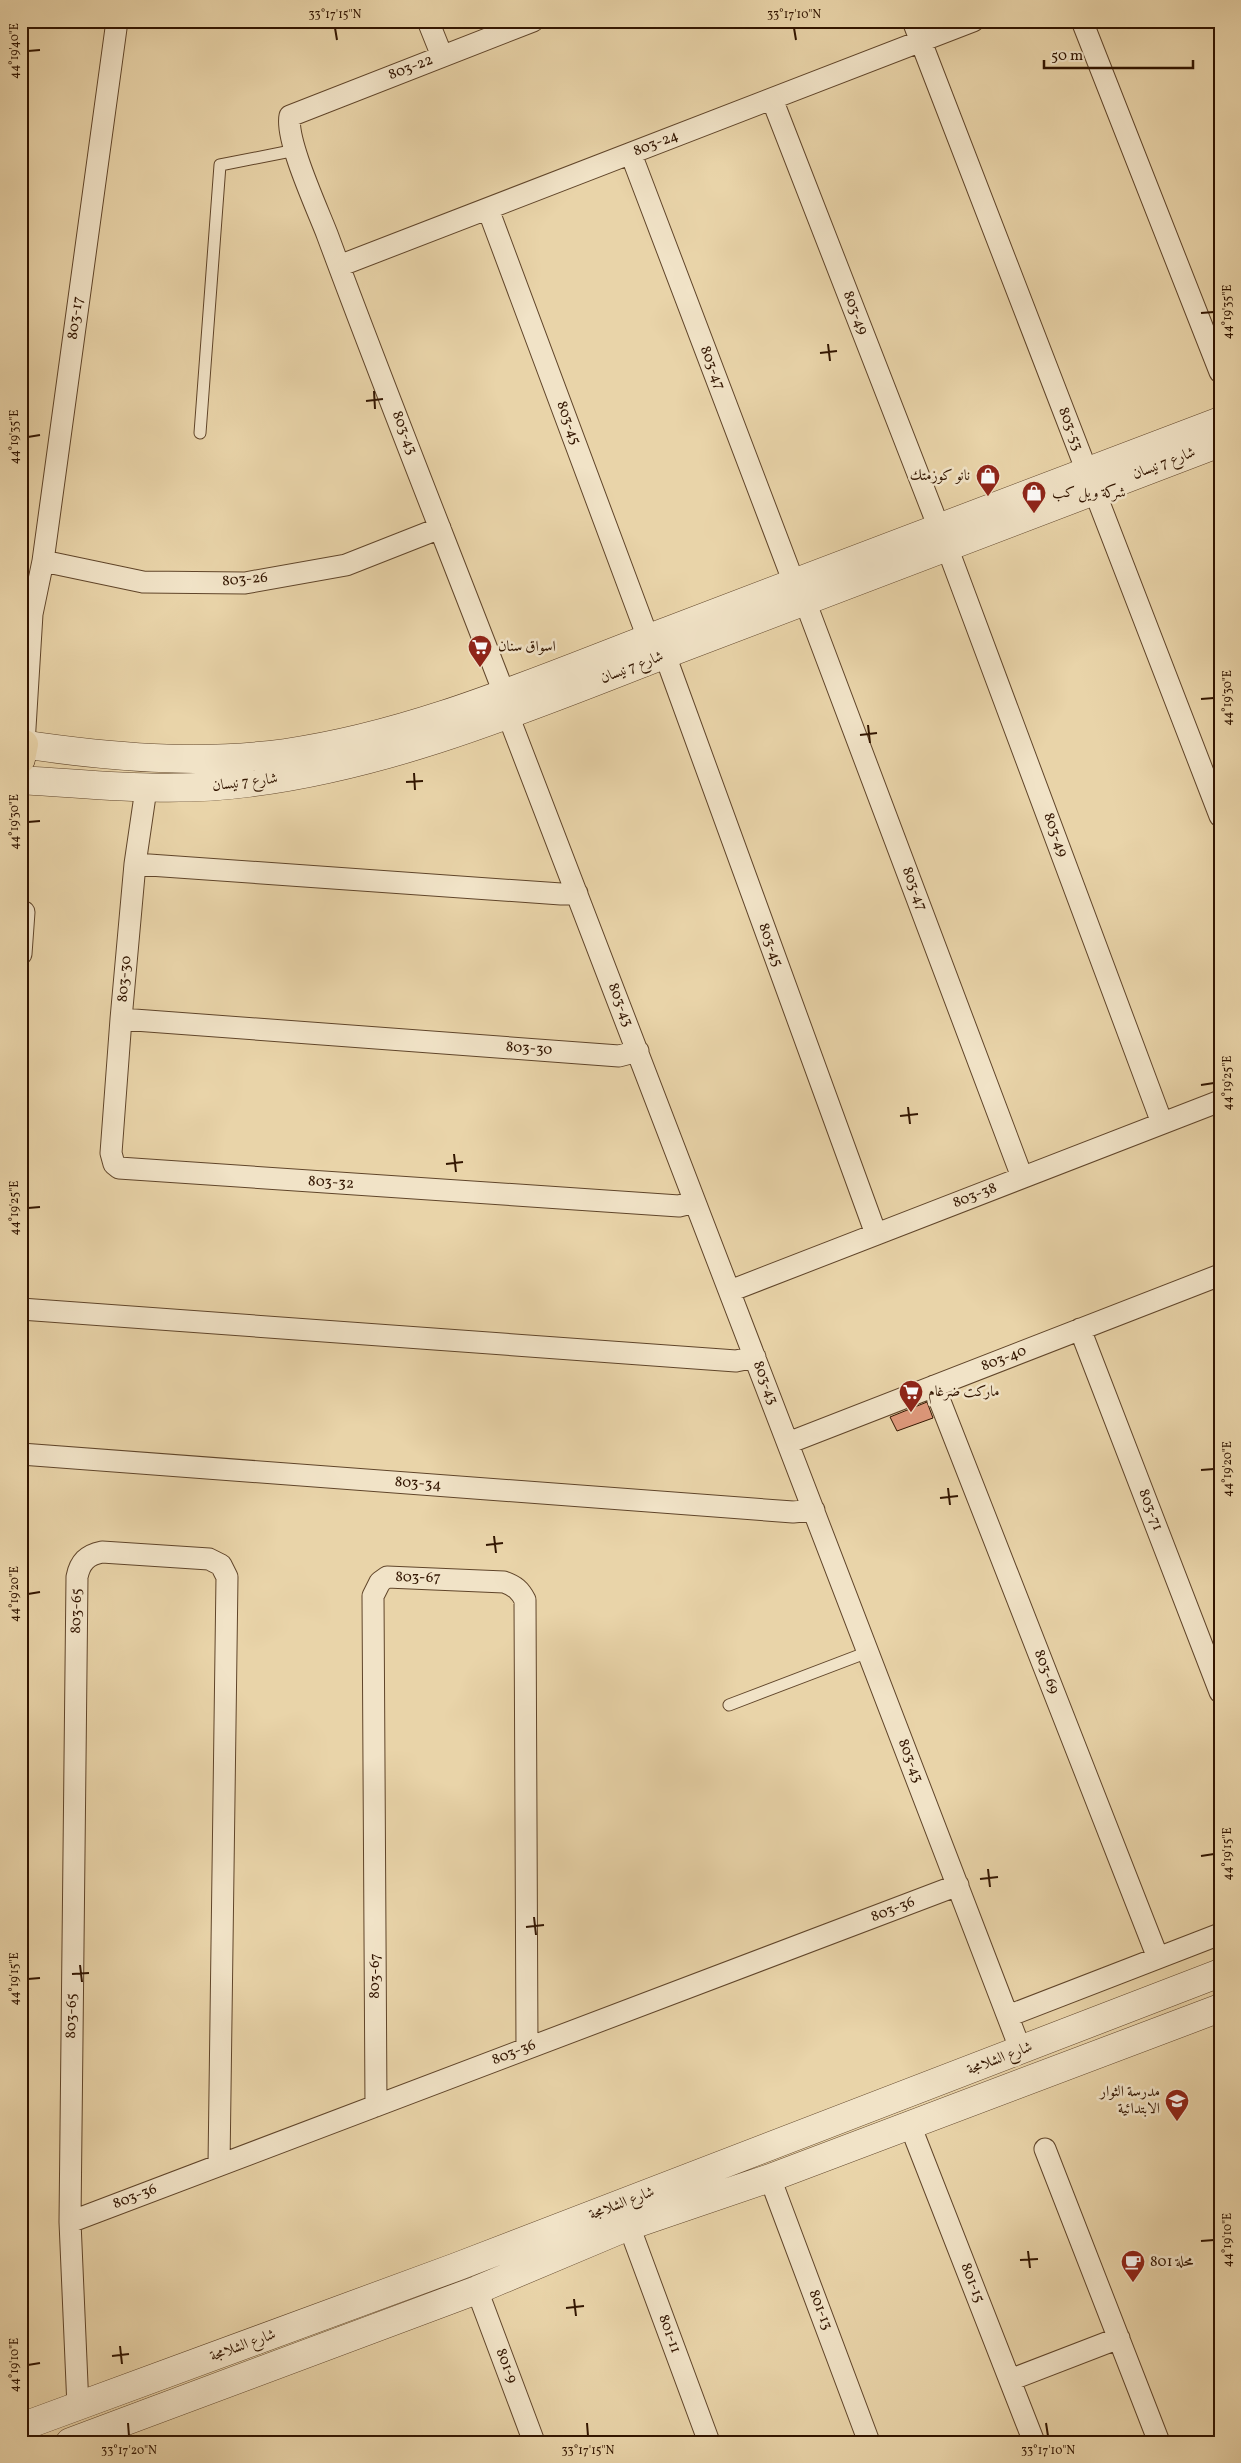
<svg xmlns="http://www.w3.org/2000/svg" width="1241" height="2463" viewBox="0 0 1241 2463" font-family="Vollkorn,Amiri,serif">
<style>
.building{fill:#df997c;stroke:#321500}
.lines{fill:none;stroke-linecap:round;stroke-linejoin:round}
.service-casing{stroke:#60452a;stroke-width:13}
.minor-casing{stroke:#60452a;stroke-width:23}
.tertiary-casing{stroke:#60452a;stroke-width:29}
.primary-casing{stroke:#321500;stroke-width:29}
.service{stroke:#f1e3c7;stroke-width:11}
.minor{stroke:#f1e3c7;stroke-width:21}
.tertiary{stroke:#f1e3c7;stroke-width:28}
.primary{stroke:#e9d4a9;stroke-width:28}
.ticks{fill:none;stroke:#321500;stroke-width:2}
.labels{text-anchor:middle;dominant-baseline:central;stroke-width:5;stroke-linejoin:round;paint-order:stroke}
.street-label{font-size:15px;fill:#321500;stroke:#f1e3c7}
.poi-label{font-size:15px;fill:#321500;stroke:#f1e3c7;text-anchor:start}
.neatline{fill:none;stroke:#321500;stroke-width:2}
.ticks-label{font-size:12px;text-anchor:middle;fill:#321500}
</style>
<rect width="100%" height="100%" fill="#e9d4a9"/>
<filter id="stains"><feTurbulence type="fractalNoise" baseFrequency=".004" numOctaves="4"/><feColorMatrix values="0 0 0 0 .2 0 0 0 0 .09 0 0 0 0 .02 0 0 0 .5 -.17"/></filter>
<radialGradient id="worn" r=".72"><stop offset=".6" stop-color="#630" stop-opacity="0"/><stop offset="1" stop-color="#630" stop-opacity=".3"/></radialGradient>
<!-- building -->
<path class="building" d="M927 1402 933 1418 897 1431 890 1417Z"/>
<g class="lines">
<defs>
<path id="service" d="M200 433 220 165 296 150
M729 1705 868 1652"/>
<path id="minor" d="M428 21 442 56
M913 21 1220 816
M1082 21 1220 372
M772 99 939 528
M631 154 794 583
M488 209 648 638
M339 266 973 21
M947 547 1162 1123
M43 561 143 582 245 583 346 565 440 528
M805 601 1022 1177
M665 655 876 1234
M504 693C445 540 384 388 327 234 317 208 285 139 290 116L533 21
M508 715 1021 2051
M24 744 32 614 43 561 117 21
M135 864 146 789
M577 893 561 894 135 864 121 1019 619 1056 638 1051
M21 954 24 912
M121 1019 111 1153 114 1164 119 1168 679 1206 695 1202
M730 1291 1220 1101
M21 1309 736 1361 755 1357
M1080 1329 1220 1692
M934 1386 1158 1958
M788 1443 1220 1275
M21 1454 793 1512 814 1510
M1008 2016 1220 1934
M376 2106 373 1596 380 1582 387 1577 504 1582C515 1586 520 1590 525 1600L527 2048
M910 2125 1034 2442
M1045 2149 1159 2442
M770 2178 869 2442
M70 2222 958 1885
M629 2226 709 2442
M477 2290 534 2442
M1010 2380 1119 2338
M78 2407 70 2222 77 1577C80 1562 87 1555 102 1552L209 1559 221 1565 227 1577 219 2165"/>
<path id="tertiary" d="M21 744C109 757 197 765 285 753 419 734 545 677 670 630 853 561 1036 491 1220 421
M21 780C97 785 173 793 248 783 400 764 541 702 682 648 861 580 1040 511 1220 443
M21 2427 456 2267 1220 1973
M70 2442 477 2290 629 2226 770 2178 1220 2008"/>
<path id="primary" d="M21 759 24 744"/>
</defs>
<!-- service casing -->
<use href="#service" class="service-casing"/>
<!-- minor casing -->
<use href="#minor" class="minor-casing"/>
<!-- tertiary casing -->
<use href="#tertiary" class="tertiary-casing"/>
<!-- primary casing -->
<use href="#primary" class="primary-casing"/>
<!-- service -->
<use href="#service" class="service"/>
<!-- minor -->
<use href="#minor" class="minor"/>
<!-- tertiary -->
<use href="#tertiary" class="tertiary"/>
<!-- primary -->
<use href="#primary" class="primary"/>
</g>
<!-- ticks -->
<path class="ticks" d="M335 28 337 40M794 28 796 40M28 51 40 50M1201 313 1214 312M828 344 830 361M820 353 837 351M374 391 375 409M366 401 383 399M28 437 40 435M1201 699 1214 698M868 725 870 743M860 735 877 733M414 773 415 790M406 782 423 781M28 822 40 821M1201 1085 1214 1083M908 1107 910 1124M900 1116 918 1114M454 1154 456 1172M446 1164 463 1162M28 1208 40 1207M1201 1470 1214 1469M948 1488 950 1505M940 1498 958 1496M494 1536 496 1553M486 1545 503 1543M28 1594 40 1592M1201 1856 1214 1854M988 1869 990 1887M980 1879 998 1877M534 1917 536 1935M526 1927 544 1925M80 1965 82 1982M72 1974 89 1973M28 1979 40 1978M1201 2241 1214 2240M1028 2251 1030 2268M1020 2260 1038 2259M574 2299 576 2316M566 2308 584 2306M120 2346 122 2364M112 2356 129 2354M28 2365 40 2363M128 2423 129 2436M587 2423 588 2436M1046 2423 1048 2436"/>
<!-- icons -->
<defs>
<symbol id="shop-pin" viewBox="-11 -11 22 30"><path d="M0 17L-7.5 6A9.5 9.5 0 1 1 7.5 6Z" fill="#8f2418" stroke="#f1e3c7"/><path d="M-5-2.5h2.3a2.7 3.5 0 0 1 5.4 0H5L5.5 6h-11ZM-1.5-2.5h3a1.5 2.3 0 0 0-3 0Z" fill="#fff"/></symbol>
<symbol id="supermarket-pin" viewBox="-11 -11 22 30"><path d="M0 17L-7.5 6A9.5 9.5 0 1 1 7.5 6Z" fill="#8f2418" stroke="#f1e3c7"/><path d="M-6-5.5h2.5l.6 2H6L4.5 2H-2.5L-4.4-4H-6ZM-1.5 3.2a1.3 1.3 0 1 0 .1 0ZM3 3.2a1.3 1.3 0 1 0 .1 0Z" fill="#fff"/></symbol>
<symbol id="school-pin" viewBox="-11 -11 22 30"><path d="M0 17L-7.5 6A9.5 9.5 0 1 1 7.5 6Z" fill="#8f2418" stroke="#f1e3c7"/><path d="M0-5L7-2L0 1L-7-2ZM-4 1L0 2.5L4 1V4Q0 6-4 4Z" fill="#fff"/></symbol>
<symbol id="cafe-pin" viewBox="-11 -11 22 30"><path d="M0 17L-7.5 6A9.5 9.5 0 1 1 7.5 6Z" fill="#8f2418" stroke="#f1e3c7"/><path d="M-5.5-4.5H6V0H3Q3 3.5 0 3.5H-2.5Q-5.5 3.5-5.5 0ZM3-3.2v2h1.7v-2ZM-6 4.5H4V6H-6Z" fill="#fff"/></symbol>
</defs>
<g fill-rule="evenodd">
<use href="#shop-pin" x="974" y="462" width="28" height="38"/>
<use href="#shop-pin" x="1020" y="479" width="28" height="38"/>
<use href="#supermarket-pin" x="466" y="633" width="28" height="38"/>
<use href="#supermarket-pin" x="897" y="1378" width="28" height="38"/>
<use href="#school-pin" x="1163" y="2087" width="28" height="38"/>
<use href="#cafe-pin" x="1119" y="2248" width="28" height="38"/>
</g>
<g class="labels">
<!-- street labels -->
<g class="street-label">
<text transform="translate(411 68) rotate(-21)">803-22</text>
<text transform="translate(656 144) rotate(-21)">803-24</text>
<text transform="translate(855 313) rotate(69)">803-49</text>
<text transform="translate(76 318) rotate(-82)">803-17</text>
<text transform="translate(712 368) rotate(69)">803-47</text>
<text transform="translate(568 423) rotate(70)">803-45</text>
<text transform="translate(1070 429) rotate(69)">803-53</text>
<text transform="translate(404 433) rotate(69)">803-43</text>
<text transform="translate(1164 464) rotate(-21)">شارع 7 نيسان</text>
<text transform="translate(245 580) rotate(-5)">803-26</text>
<text transform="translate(632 668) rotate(-21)">شارع 7 نيسان</text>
<text transform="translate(245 783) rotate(-7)">شارع 7 نيسان</text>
<text transform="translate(1055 835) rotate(70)">803-49</text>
<text transform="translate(914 889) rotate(69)">803-47</text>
<text transform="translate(770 945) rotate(70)">803-45</text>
<text transform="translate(125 979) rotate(-85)">803-30</text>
<text transform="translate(620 1005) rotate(69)">803-43</text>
<text transform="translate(529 1049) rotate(4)">803-30</text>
<text transform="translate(331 1183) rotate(4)">803-32</text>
<text transform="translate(975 1196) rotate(-21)">803-38</text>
<text transform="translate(1004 1359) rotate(-21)">803-40</text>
<text transform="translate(765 1383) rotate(69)">803-43</text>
<text transform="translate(418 1484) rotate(4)">803-34</text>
<text transform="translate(1150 1510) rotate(69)">803-71</text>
<text transform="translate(418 1578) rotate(1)">803-67</text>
<text transform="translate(77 1611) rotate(-89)">803-65</text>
<text transform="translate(1046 1672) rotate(69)">803-69</text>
<text transform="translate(910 1761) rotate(69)">803-43</text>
<text transform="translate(893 1910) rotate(-21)">803-36</text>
<text transform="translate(375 1976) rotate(-90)">803-67</text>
<text transform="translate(72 2016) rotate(-89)">803-65</text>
<text transform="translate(514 2053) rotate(-21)">803-36</text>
<text transform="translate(1000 2059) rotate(-21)">شارع الشلامجة</text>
<text transform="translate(135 2197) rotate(-21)">803-36</text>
<text transform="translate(622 2204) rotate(-21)">شارع الشلامجة</text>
<text transform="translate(972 2283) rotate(69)">801-15</text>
<text transform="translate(820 2310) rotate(69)">801-13</text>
<text transform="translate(669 2334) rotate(70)">801-11</text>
<text transform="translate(243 2346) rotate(-20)">شارع الشلامجة</text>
<text transform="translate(506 2366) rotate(69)">801-9</text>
</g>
<!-- poi labels -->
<g class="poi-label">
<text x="970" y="476" text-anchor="end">نانو كوزمتك</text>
<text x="1052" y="493">شركة ويل كب</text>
<text x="498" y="647">اسواق سنان</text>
<text x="928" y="1392">ماركت ضرغام</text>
<text x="1160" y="2092" text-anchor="end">مدرسة الثوار<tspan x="1160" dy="17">الابتدائية</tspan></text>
<text x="1150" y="2262">محلة 801</text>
</g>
</g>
<!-- margin -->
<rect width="1241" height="2463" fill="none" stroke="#e9d4a9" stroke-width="55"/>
<!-- scale -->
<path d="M1044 60v8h149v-8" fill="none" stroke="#321500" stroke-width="2.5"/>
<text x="1051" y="60" font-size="15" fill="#321500" stroke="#f1e3c7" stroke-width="4" paint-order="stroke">50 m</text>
<rect x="28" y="28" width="1186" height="2408" class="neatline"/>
<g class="ticks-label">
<text x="335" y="18">33°17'15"N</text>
<text x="794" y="18">33°17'10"N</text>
<text transform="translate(14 51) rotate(-90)" y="4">44°19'40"E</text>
<text transform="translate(1227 312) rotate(-90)" y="4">44°19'35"E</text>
<text transform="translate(14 437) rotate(-90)" y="4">44°19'35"E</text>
<text transform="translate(1227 698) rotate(-90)" y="4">44°19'30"E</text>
<text transform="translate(14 822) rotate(-90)" y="4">44°19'30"E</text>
<text transform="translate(1227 1083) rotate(-90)" y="4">44°19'25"E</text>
<text transform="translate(14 1208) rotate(-90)" y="4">44°19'25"E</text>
<text transform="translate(1227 1469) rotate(-90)" y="4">44°19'20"E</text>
<text transform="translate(14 1594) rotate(-90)" y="4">44°19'20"E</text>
<text transform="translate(1227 1854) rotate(-90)" y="4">44°19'15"E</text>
<text transform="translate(14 1979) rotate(-90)" y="4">44°19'15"E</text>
<text transform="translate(1227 2240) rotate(-90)" y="4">44°19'10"E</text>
<text transform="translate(14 2365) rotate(-90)" y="4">44°19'10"E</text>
<text x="129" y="2454">33°17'20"N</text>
<text x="588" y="2454">33°17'15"N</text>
<text x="1048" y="2454">33°17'10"N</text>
</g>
<rect width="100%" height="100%" filter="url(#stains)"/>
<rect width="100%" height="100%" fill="url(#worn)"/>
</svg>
